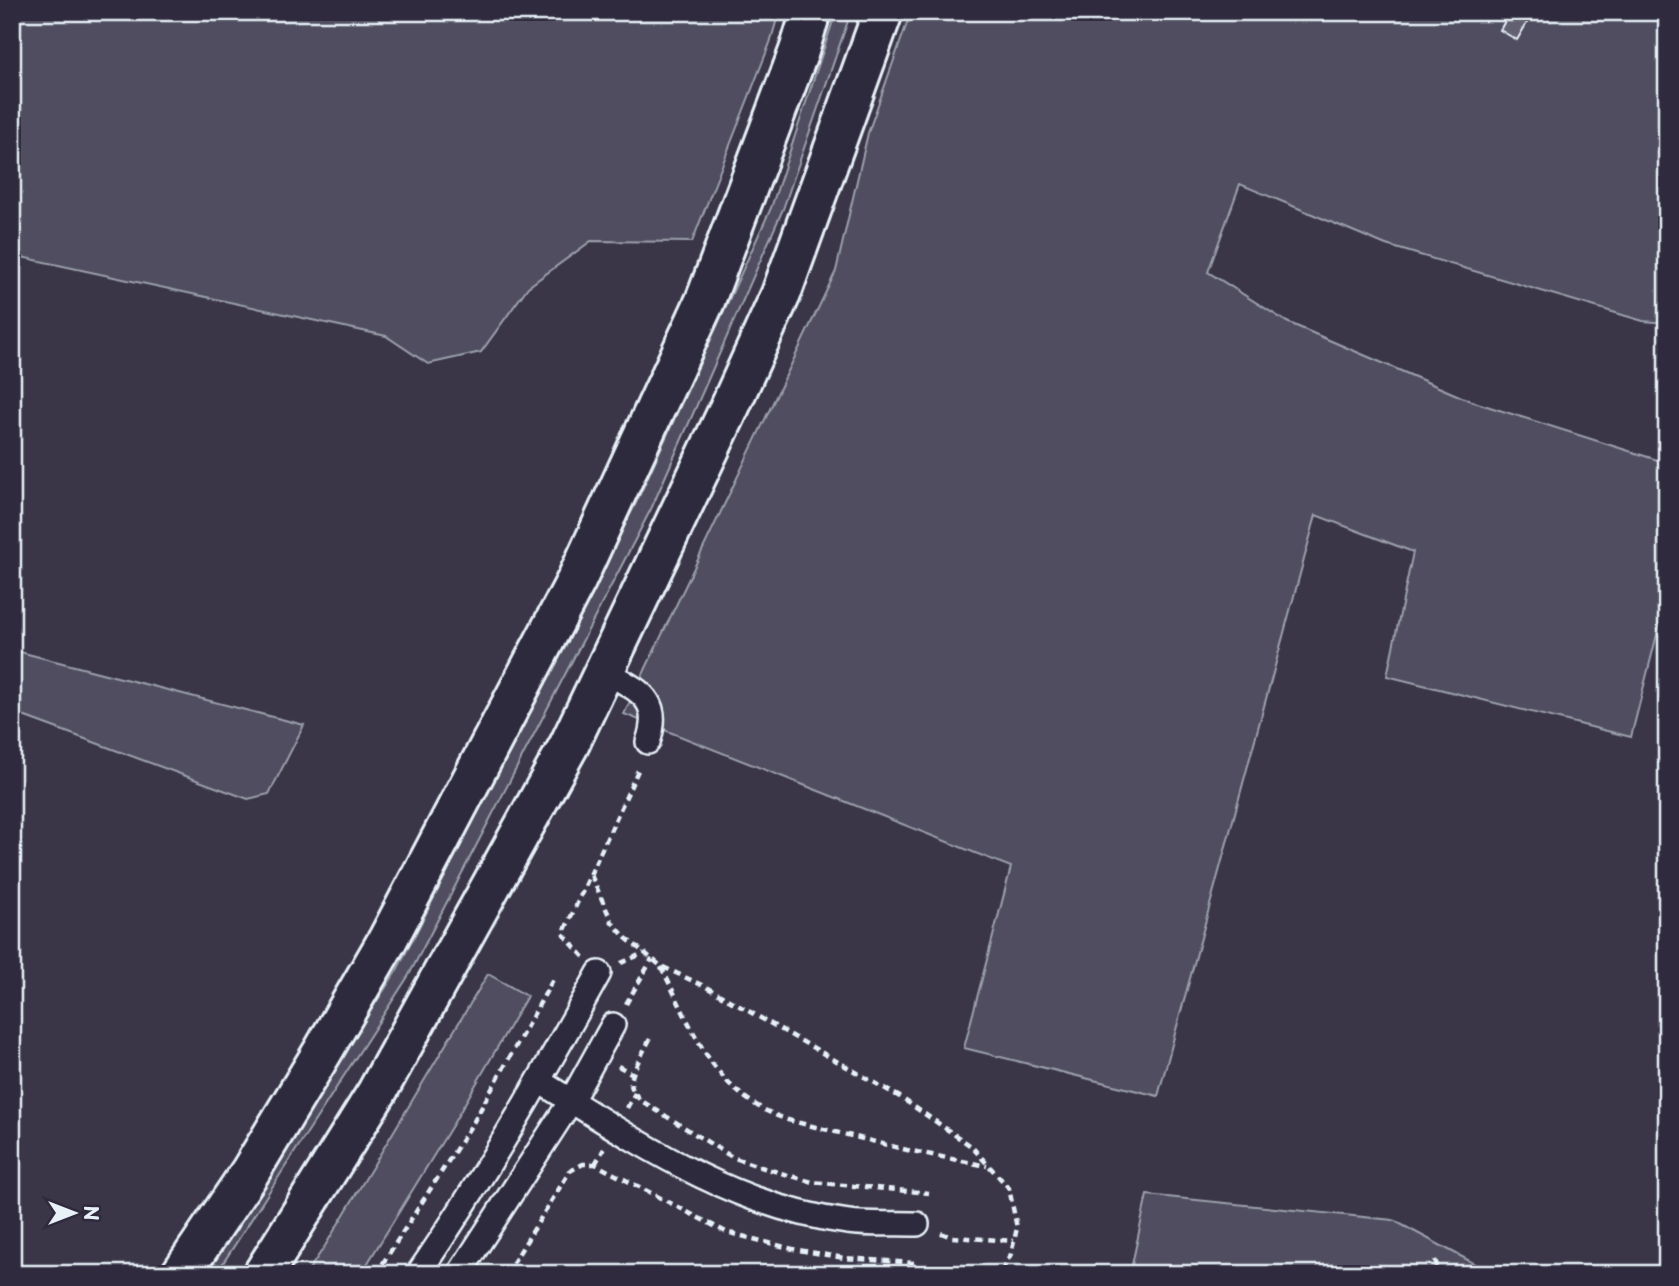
<svg xmlns="http://www.w3.org/2000/svg" width="1679" height="1286" viewBox="0 0 1679 1286" font-family="'Playpen Sans',sans-serif">
<style>
.green{fill:#504e5f;stroke:#9ca0ac;stroke-width:2}
.building{fill:#636171;stroke:#e8f1f8;stroke-width:2}
.lines{fill:none;stroke-linecap:round;stroke-linejoin:round}
.minor-casing{stroke:#e8f1f8;stroke-width:28}
.trunk-casing{stroke:#e8f1f8;stroke-width:44}
.path{stroke:#e8f1f8;stroke-width:4.5;stroke-dasharray:7 5;stroke-linecap:butt}
.minor{stroke:#2f2a3d;stroke-width:23}
.trunk{stroke:#2f2a3d;stroke-width:38}
</style>
<rect width="100%" height="100%" fill="#3a3648"/>
<filter id="ink" filterUnits="userSpaceOnUse"><feTurbulence type="fractalNoise" baseFrequency=".0143" numOctaves="2"/><feDisplacementMap in="SourceGraphic" scale="14" xChannelSelector="R" yChannelSelector="G"/><feConvolveMatrix kernelMatrix="1 2 1 2 8 2 1 2 1" color-interpolation-filters="sRGB"/></filter>
<g filter="url(#ink)">
<!-- green -->
<path class="green" d="M12 12H779L770 43 692 242 591 241 528 287 481 352 428 364 386 336 12 255Z
M836 12H851L783 209 652 507 409 975 216 1274H201L397 970 636 503 771 208Z
M911 12H1667V323L1643 321 1386 245 1240 184 1208 272 1287 322 1471 401 1667 463V595L1631 737 1387 676 1413 552 1316 515 1158 1096 964 1048 1011 867 624 714 836 271 868 133Z
M12 650 304 725 269 794 248 799 12 712Z
M488 974 527 996 453 1124 361 1274H306L325 1246Z
M1147 1195 1393 1220 1494 1274H1130Z"/>
<!-- building -->
<path class="building" d="M1510 12H1525L1531 16 1517 40 1500 30Z"/>
<g class="lines">
<defs>
<path id="minor" d="M605 671C638 691 663 698 648 742
M539 1081C636 1141 732 1207 848 1222 870 1225 894 1223 917 1224
M418 1274C484 1178 542 1076 599 973
M459 1274 571 1101 613 1025"/>
<path id="trunk" d="M181 1274 250 1172 323 1051 388 939 576 581 705 301 799 51 811 12
M263 1274 377 1092 569 745 726 415 781 294 883 12"/>
</defs>
<!-- minor casing -->
<use href="#minor" class="minor-casing"/>
<!-- trunk casing -->
<use href="#trunk" class="trunk-casing"/>
<!-- path -->
<path class="path" d="M591 875 612 922 626 938 661 966 706 987 900 1097 971 1146 1009 1188 1017 1228 1011 1254 1000 1274
M584 957 563 934 640 766
M621 963 644 953
M661 967C695 1032 712 1094 788 1120L907 1150 987 1166
M626 1004 652 959
M650 1039C645 1049 630 1074 631 1084 631 1089 637 1096 640 1100L732 1157 764 1168 812 1182 929 1193
M618 1066 633 1074
M627 1108 635 1093
M595 1164 604 1149
M941 1233 952 1237 1014 1241
M1435 1260 1440 1274
M376 1274 474 1121 555 976
M506 1274 570 1171 583 1164H595L726 1232 793 1249 844 1258 914 1263"/>
<!-- minor -->
<use href="#minor" class="minor"/>
<!-- trunk -->
<use href="#trunk" class="trunk"/>
</g>
</g>
<!-- margin -->
<rect width="1679" height="1286" fill="none" stroke="#2f2a3d" stroke-width="42"/>
<rect x="21" y="21" width="1637" height="1244" fill="none" stroke="#e8f1f8" stroke-width="2.5" filter="url(#ink)"/>
<!-- north arrow -->
<g transform="translate(74 1213) rotate(90)" stroke="#2f2a3d" stroke-width="5" paint-order="stroke">
<path d="M0-5L12 26L0 18L-12 26Z" fill="#e8f1f8"/>
<text y="-10" font-size="19" font-weight="bold" text-anchor="middle" fill="#e8f1f8">N</text>
</g>
</svg>
